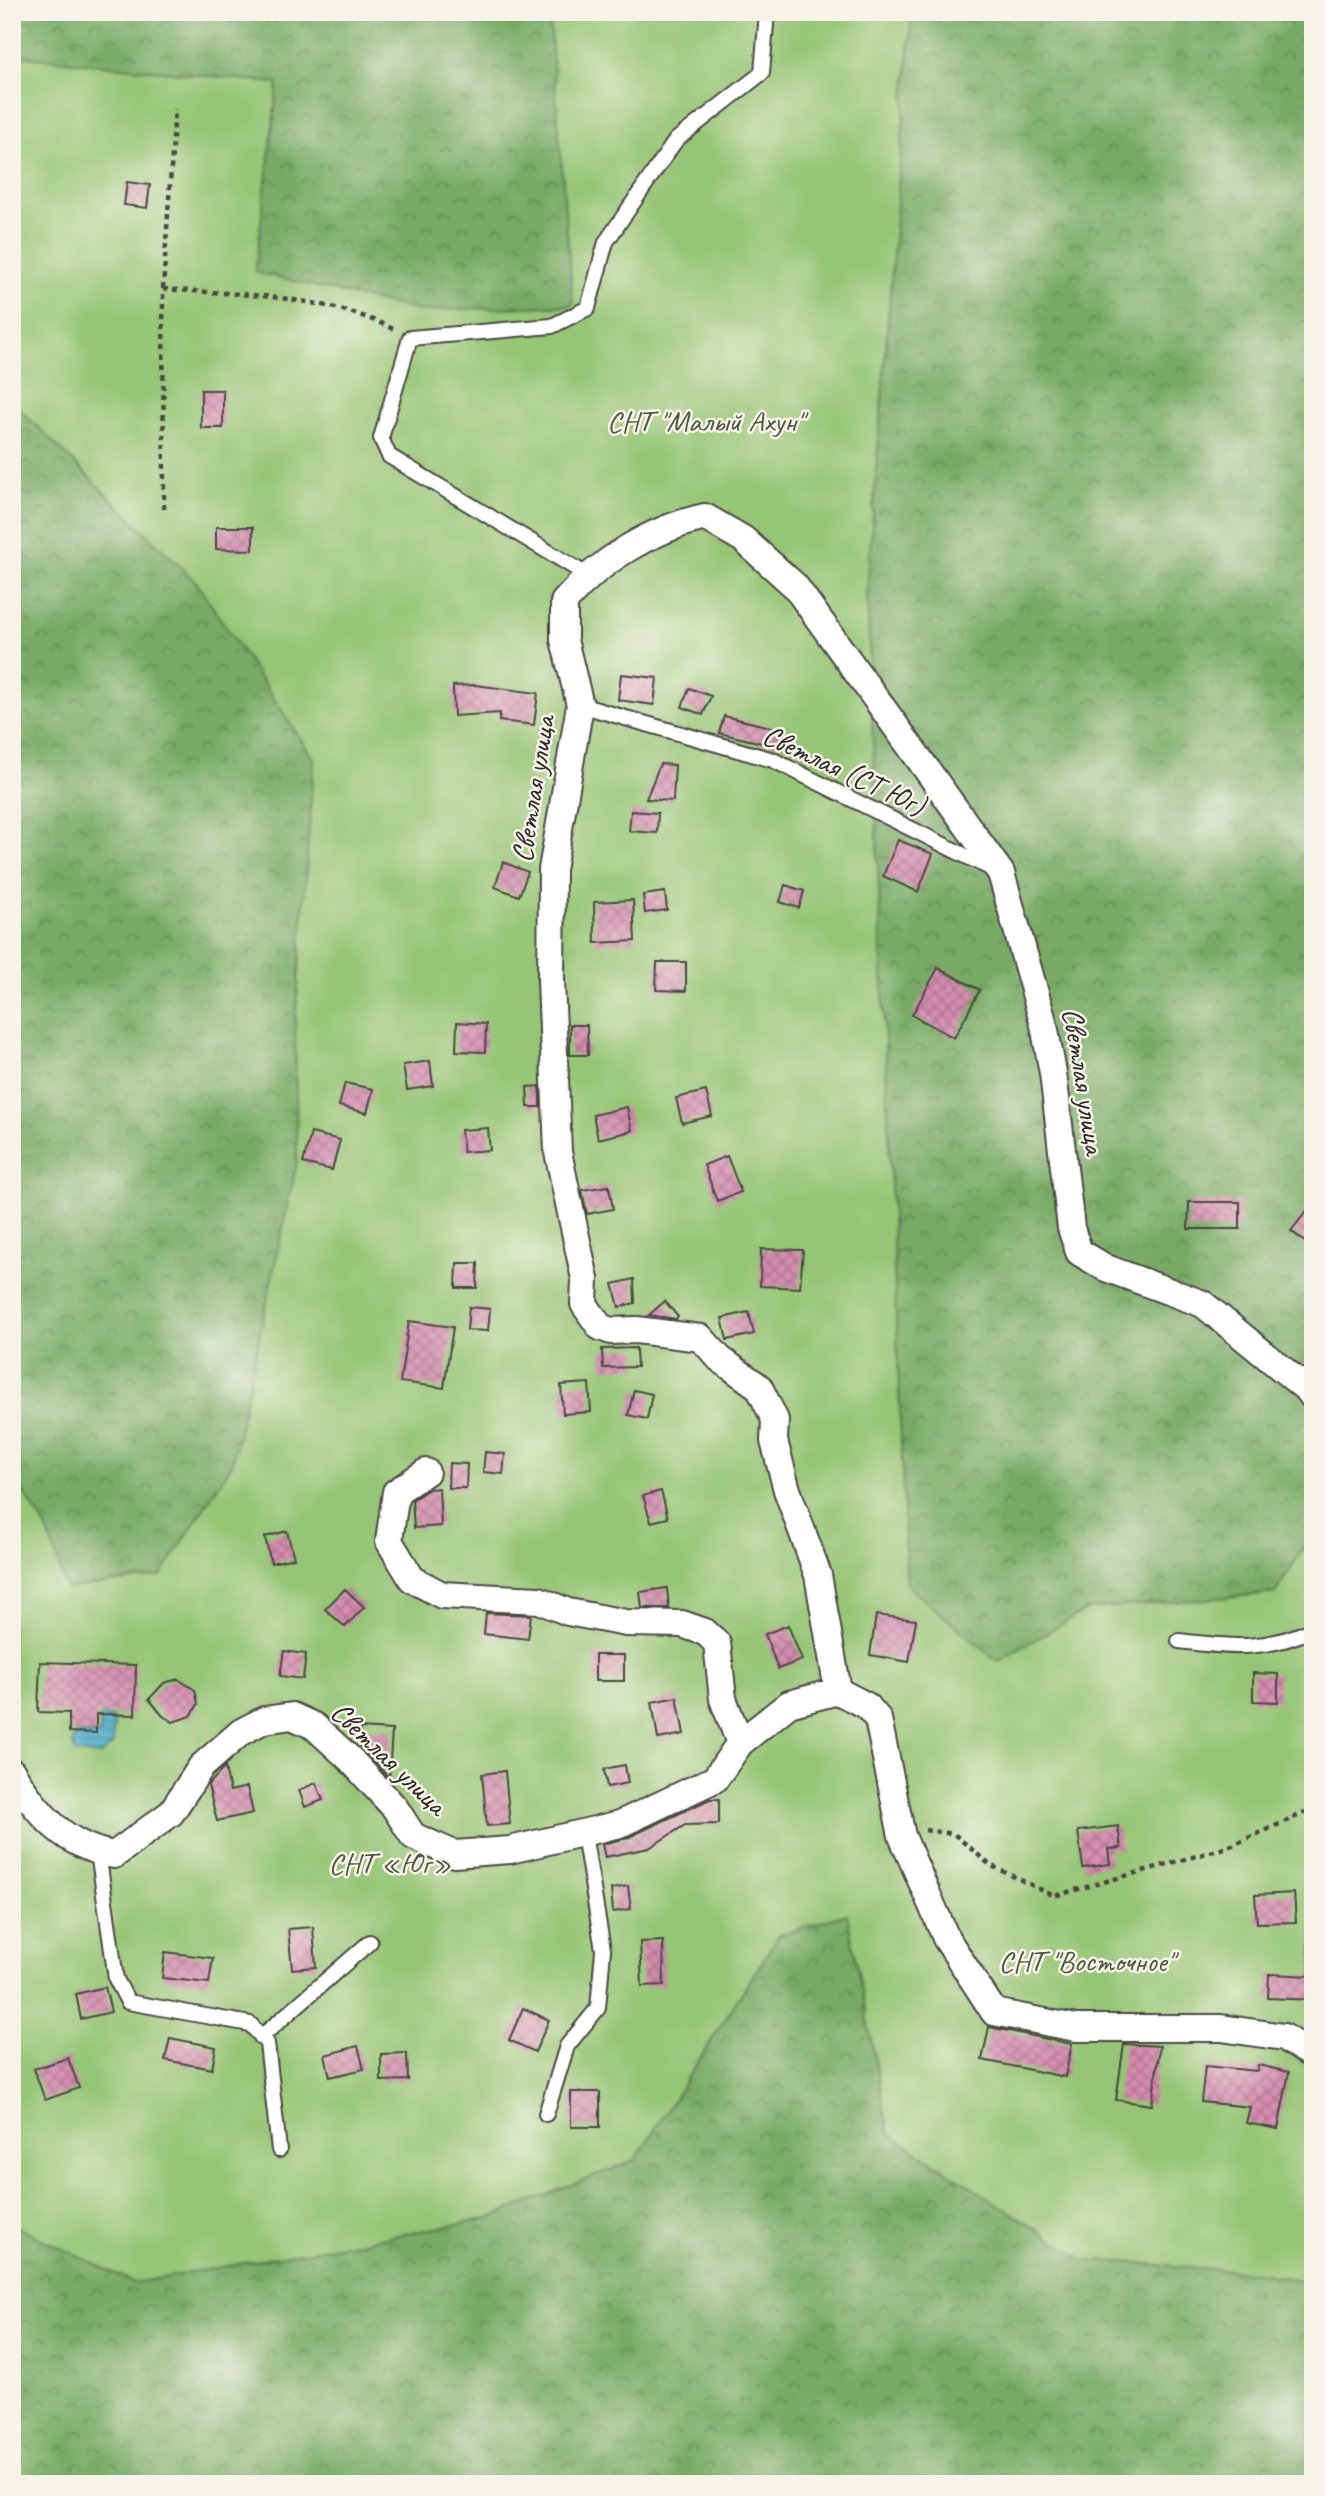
<svg xmlns="http://www.w3.org/2000/svg" width="1325" height="2496" viewBox="0 0 1325 2496" font-family="Caveat,sans-serif">
<style>
.green{fill:#95c574;stroke:#607850;stroke-width:2}
.forest{fill:url(#forest-crowns);stroke:#526a48;stroke-width:2}
.water{fill:url(#water-rules);stroke:#386a78;stroke-width:2}
.building{fill:url(#building-cross-hatch)}
.lines{fill:none;stroke-linecap:round;stroke-linejoin:round}
.service-casing{stroke:#494642;stroke-width:18}
.minor-casing{stroke:#494642;stroke-width:30}
.path{stroke:#494642;stroke-width:4.5;stroke-dasharray:5 5;stroke-linecap:butt}
.service{stroke:#fff;stroke-width:14}
.minor{stroke:#fff;stroke-width:26}
.labels{text-anchor:middle;dominant-baseline:central;stroke-width:5;stroke-linejoin:round;paint-order:stroke}
.park-label{font-size:30px;fill:#4b5941;stroke:#f7f3e8}
.street-label{font-size:30px;fill:#2b2b2b;stroke:#f7f3e8}
</style>
<defs>
<pattern id="forest-crowns" width="20" height="18" patternUnits="userSpaceOnUse" patternTransform="scale(1.75)"><rect width="20" height="18" fill="#78aa66"/><path d="M2 6a3 3 0 1 1 6 0M12 15a3 3 0 1 1 6 0" fill="none" stroke="#638b54"/></pattern>
<pattern id="water-rules" width="6" height="5" patternUnits="userSpaceOnUse" patternTransform="scale(1.75)"><rect width="6" height="5" fill="#46a9c6"/><path d="M0 2.5h6" fill="none" stroke="#3b8aa1"/></pattern>
<pattern id="building-cross-hatch" width="8" height="8" patternUnits="userSpaceOnUse" patternTransform="scale(1.75)"><rect width="8" height="8" fill="#d48bae"/><path d="M0 0l8 8M0 8l8-8" fill="none" stroke="#ac728e"/></pattern>
</defs>
<rect width="100%" height="100%" fill="#f7f3e8"/>
<filter id="ink" filterUnits="userSpaceOnUse"><feTurbulence type="fractalNoise" baseFrequency=".0143" numOctaves="2"/><feDisplacementMap in="SourceGraphic" scale="14" xChannelSelector="R" yChannelSelector="G"/><feConvolveMatrix kernelMatrix="1 2 1 2 8 2 1 2 1" color-interpolation-filters="sRGB"/></filter>
<filter id="wash" filterUnits="userSpaceOnUse"><feTurbulence type="fractalNoise" baseFrequency=".00686" numOctaves="4" result="noise"/><feDisplacementMap in="SourceGraphic" scale="28" xChannelSelector="R" yChannelSelector="G"/><feGaussianBlur stdDeviation="1.57" result="paint"/><feColorMatrix in="noise" values="0 0 0 0 0 0 0 0 0 0 0 0 0 0 0 0 0 1.4 0 .05"/><feComposite in="paint" operator="in"/></filter>
<g filter="url(#wash)">
<rect width="100%" height="100%" fill="#f2e1c5"/>
<!-- green -->
<path class="green" d="M549 12H912L867 591 907 1585 998 1661 1088 1609 1275 1593 1313 1533V2282L1251 2272 1083 2259 889 2134 846 1914 779 1935 635 2160 486 2219 135 2283 12 2225V1474L46 1527 67 1589 297 1162 295 1028 196 582 12 402V52L17 56 278 83 256 272 420 311 572 305Z"/>
<!-- forest -->
<path class="forest" d="M12 12H549L573 305 420 311 255 272 278 83 17 56 12 52Z
M912 12H1313V1533L1275 1593 1088 1609 998 1661 907 1586 867 591Z
M12 402 196 582 314 759 295 1028 297 1162 232 1464 161 1576 67 1589 46 1527 12 1474Z
M847 1914 889 2134 1083 2259 1251 2272 1313 2282V2484H12V2225L135 2283 486 2219 635 2160 779 1935Z"/>
<!-- water -->
<path class="water" d="M104 1716 114 1719 113 1744 101 1755 76 1753C72 1747 71 1741 76 1734H100V1718Z"/>
<g id="blocks">
<!-- building -->
<path class="building" d="M127 182 150 185 147 208 124 205Z
M201 390H223V428H201Z
M216 527H253V550L216 549Z
M621 674 657 678 654 705 618 700Z
M475 685 538 693 534 725 499 721 500 713 454 716 453 686Z
M689 688 711 696 703 715 682 707Z
M724 716 783 730 779 747 719 733Z
M660 764 675 765 673 801 646 799Z
M631 811 658 813 657 833 629 831Z
M898 840 933 854 918 892 883 876Z
M503 862 528 872 519 896 495 887Z
M785 885 804 891 799 908 780 902Z
M665 892 667 910 645 913 643 895Z
M633 900 635 941 595 943 594 902Z
M657 962H686V991L656 990Z
M938 968 980 990 954 1038 912 1015Z
M457 1022 486 1024 485 1052 456 1051Z
M570 1025H587L588 1055H570Z
M430 1061 433 1086 407 1090 403 1065Z
M345 1083 373 1089 367 1113 339 1106Z
M540 1086V1107H528L527 1087Z
M706 1091 712 1116 682 1123 676 1098Z
M627 1107 632 1131 598 1139 593 1115Z
M488 1128 490 1150 463 1152 461 1130Z
M311 1133 340 1140 332 1170 303 1163Z
M727 1156 741 1192 717 1201 704 1165Z
M609 1186 613 1209 587 1214 582 1190Z
M1189 1202H1240V1229H1188Z
M1313 1203V1248L1291 1231Z
M761 1249 803 1250 800 1288 760 1286Z
M457 1263H478L477 1288H456Z
M634 1279 635 1303 619 1307 613 1284Z
M665 1301 678 1317 676 1319 649 1315Z
M469 1307 490 1309 488 1331 467 1330Z
M749 1312 754 1334 727 1340 722 1318Z
M409 1321 453 1327 444 1388 400 1382Z
M636 1348 637 1367 603 1368 602 1349Z
M589 1383 591 1412 563 1414 561 1385Z
M634 1390 652 1394 647 1419 628 1415Z
M485 1452 505 1454 503 1474 483 1472Z
M449 1463 467 1464 466 1488H448Z
M439 1488 441 1526 414 1528 412 1500 429 1489Z
M661 1491 668 1518 651 1522 643 1496Z
M287 1531 294 1558 271 1563 265 1537Z
M667 1588 669 1608H642L640 1592Z
M345 1589 364 1607 345 1627 325 1609Z
M486 1613 531 1615 528 1639 484 1634Z
M876 1615 916 1620 909 1662 870 1655Z
M788 1625 802 1660 778 1669 765 1634Z
M284 1651 306 1654 303 1679 280 1676Z
M595 1655H624V1681H595Z
M40 1662 136 1665 135 1715 96 1714V1733L69 1732V1713L38 1712Z
M1253 1673 1278 1674V1702L1253 1701Z
M178 1679 195 1690 198 1704 191 1716 173 1722 163 1716 149 1699 164 1683Z
M677 1697 684 1734 658 1739 652 1702Z
M360 1728 392 1730 389 1778 359 1745Z
M625 1765 628 1783 607 1787 604 1769Z
M225 1767 230 1791 247 1787 253 1813 217 1821 208 1785Z
M505 1771 510 1824 487 1826 482 1774Z
M316 1783 323 1800 305 1807 299 1790Z
M710 1799H719V1824L685 1825 649 1848 605 1857 602 1844 627 1838Z
M1118 1826 1121 1848 1108 1849 1110 1864 1083 1868 1078 1831Z
M628 1886 631 1909 613 1912 611 1889Z
M1294 1893 1296 1922 1257 1923 1255 1895Z
M313 1927 316 1967 292 1969 288 1929Z
M663 1941 664 1985 642 1986 640 1942Z
M165 1952 213 1958 209 1983 162 1978Z
M1269 1974 1313 1976V2000L1268 1998Z
M105 1987 111 2012 81 2019 76 1994Z
M523 2008 549 2020 535 2052 509 2040Z
M989 2027 1072 2044 1065 2077 982 2060Z
M170 2038 216 2047 212 2069 165 2060Z
M1124 2044 1160 2046 1152 2105 1116 2100Z
M358 2046 364 2069 330 2077 325 2055Z
M407 2053 408 2080 381 2081V2054Z
M68 2058 79 2088 45 2100 34 2069Z
M1258 2065 1289 2072 1278 2129 1246 2123 1250 2107 1201 2102 1205 2066 1257 2071Z
M571 2092H600V2127H571Z"/>
</g>
</g>
<g filter="url(#ink)">
<use href="#blocks" fill-opacity="0" stroke="#494642" stroke-width="2"/>
<g class="lines">
<defs>
<path id="service" d="M587 575 389 456 381 438 410 338 552 326 588 308 606 242 676 140 762 73 767 12
M580 705 773 760 990 868
M1179 1641C1231 1647 1264 1652 1313 1629
M98 1852 116 1979 128 2002 250 2024 267 2043 279 2150
M261 2037 370 1942
M546 2114 567 2046 598 2008 603 1950 584 1834"/>
<path id="minor" d="M1313 1397 1309 1391 1203 1304 1106 1268 1079 1252 1071 1228 1053 1073 1044 1025 1001 873 795 586 743 539 705 517C651 529 600 560 564 602V640L580 705 552 870 551 981 558 1152 585 1279 584 1304 600 1327 611 1331 636 1330 701 1338 720 1359 759 1387 775 1420 774 1441 787 1490 818 1575 838 1691 867 1706 878 1719 902 1836 946 1938 994 2012 1076 2028H1221L1284 2037 1313 2056
M426 1472 396 1492 389 1541 412 1579 442 1595 539 1600 568 1612 626 1623 682 1624 705 1632 717 1643 723 1699 740 1743
M12 1772C36 1813 66 1847 114 1855L171 1813 201 1767 241 1732 264 1720 292 1716 314 1726 350 1759 395 1808 413 1836 454 1854 510 1850 620 1824 715 1779 740 1743 789 1704 838 1691"/>
</defs>
<!-- service casing -->
<use href="#service" class="service-casing"/>
<!-- minor casing -->
<use href="#minor" class="minor-casing"/>
<!-- path -->
<path class="path" d="M163 289C242 295 326 294 397 331
M164 509 163 289 175 109
M925 1830 954 1834 990 1865 1054 1896 1228 1847 1313 1809"/>
<!-- service -->
<use href="#service" class="service"/>
<!-- minor -->
<use href="#minor" class="minor"/>
</g>
</g>
<g class="labels">
<!-- park labels -->
<g class="park-label">
<text x="705" y="421">СНТ "Малый Ахун"</text>
<text x="390" y="1863">СНТ «Юг»</text>
<text x="1086" y="1961">СНТ "Восточное"</text>
</g>
<!-- street labels -->
<g class="street-label">
<text transform="translate(844 770) rotate(25)">Светлая (СТ Юг)</text>
<text transform="translate(533 789) rotate(-81)">Светлая улица</text>
<text transform="translate(1084 1081) rotate(81)">Светлая улица</text>
<text transform="translate(389 1758) rotate(44)">Светлая улица</text>
</g>
</g>
<!-- margin -->
<rect width="1325" height="2496" fill="none" stroke="#f7f3e8" stroke-width="42"/>
</svg>
